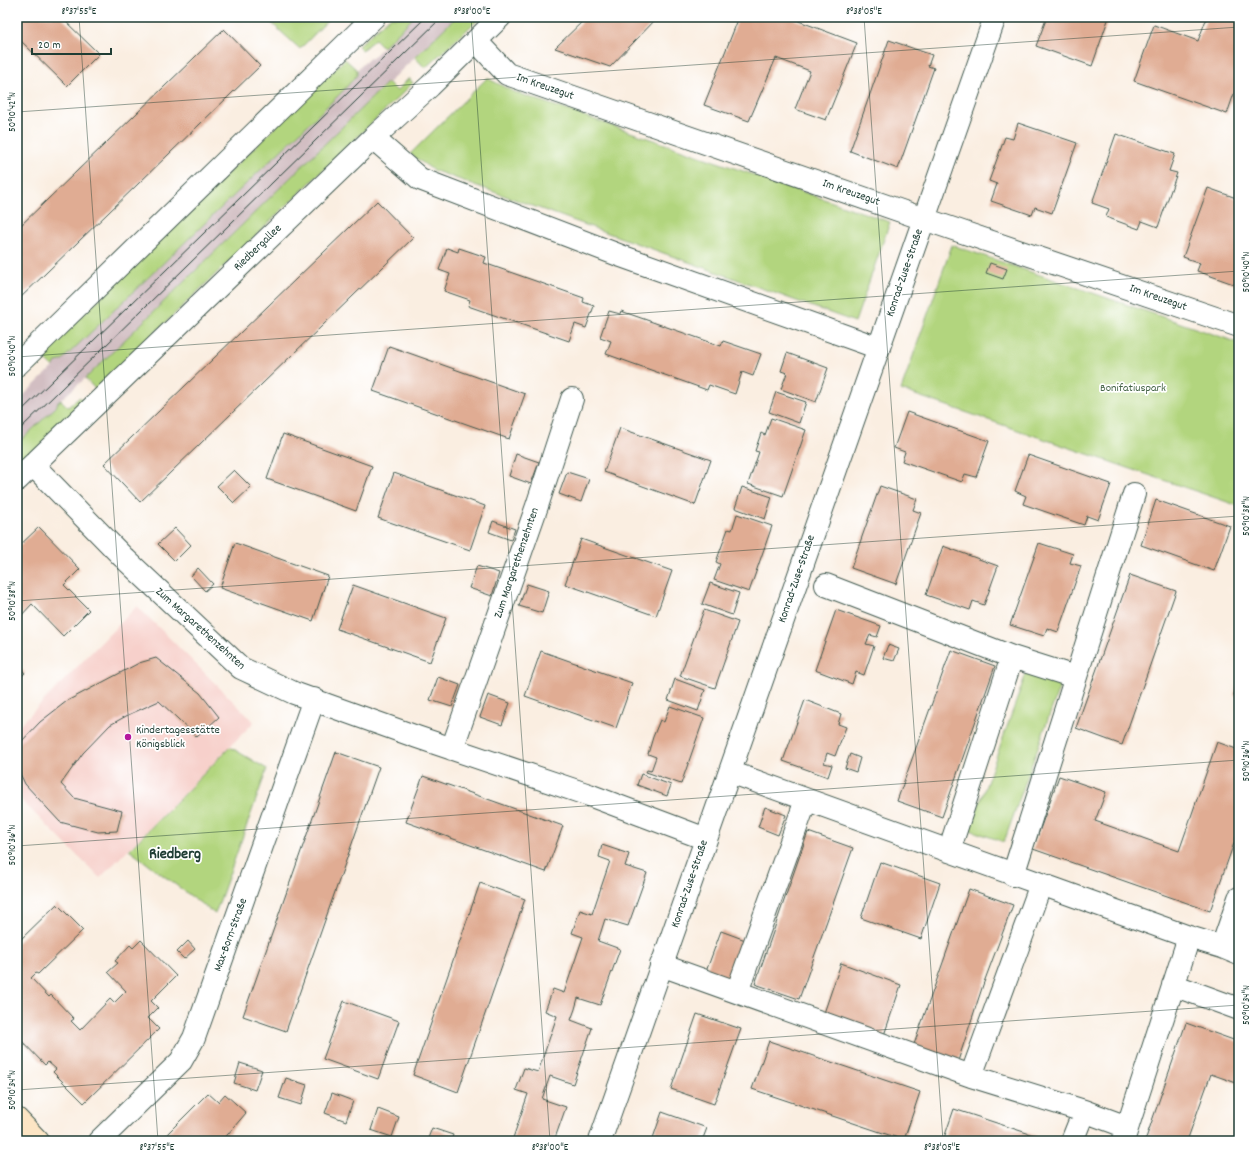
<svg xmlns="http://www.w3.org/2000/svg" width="1256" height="1158" viewBox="0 0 1256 1158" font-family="Dekko,sans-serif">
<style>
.built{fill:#f7d0cb}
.industrial{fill:#d2bec2}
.green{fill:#b2d57e;stroke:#688959}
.building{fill:#e0ac93}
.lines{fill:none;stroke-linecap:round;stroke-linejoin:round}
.street-casing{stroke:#40584e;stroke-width:24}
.secondary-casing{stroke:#40584e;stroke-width:24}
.street{stroke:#fff;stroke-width:22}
.secondary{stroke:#fce5c4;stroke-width:22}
.tram{stroke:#1f3d34;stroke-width:1}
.ticks{fill:none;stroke:#1f3d34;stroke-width:1;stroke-opacity:0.45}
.poi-dot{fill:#b5179e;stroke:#fff;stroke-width:1.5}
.labels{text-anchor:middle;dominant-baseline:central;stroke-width:3.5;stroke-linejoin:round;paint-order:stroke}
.street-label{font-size:12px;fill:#1f3d34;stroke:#fff}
.park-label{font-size:12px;fill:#446346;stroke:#fff}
.poi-label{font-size:12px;fill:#1f3d34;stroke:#fff;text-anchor:start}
.district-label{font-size:16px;font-weight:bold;fill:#1f3d34;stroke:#fff}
.neatline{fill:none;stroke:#1f3d34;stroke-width:1.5}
.ticks-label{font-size:10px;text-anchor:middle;fill:#1f3d34}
</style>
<rect width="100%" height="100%" fill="#fff"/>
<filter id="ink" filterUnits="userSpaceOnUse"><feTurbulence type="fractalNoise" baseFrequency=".025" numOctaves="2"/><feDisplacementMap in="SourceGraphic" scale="8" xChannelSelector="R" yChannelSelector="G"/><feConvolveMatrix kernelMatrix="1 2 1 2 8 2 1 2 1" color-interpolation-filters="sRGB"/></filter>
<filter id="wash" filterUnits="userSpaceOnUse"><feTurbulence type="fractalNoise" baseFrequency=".012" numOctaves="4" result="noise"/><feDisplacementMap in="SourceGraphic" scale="16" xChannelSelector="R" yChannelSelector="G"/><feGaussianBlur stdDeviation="0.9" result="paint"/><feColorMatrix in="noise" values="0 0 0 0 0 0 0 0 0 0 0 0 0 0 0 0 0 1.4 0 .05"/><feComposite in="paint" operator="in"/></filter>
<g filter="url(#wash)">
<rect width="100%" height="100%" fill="#faeee1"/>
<!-- built -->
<path class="built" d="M137 606 254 722 100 878 17 796V728Z"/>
<!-- industrial -->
<path class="industrial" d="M414 17H456L93 371 89 375 58 402 56 407 17 444V403L25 394 54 366 56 362 61 361 341 93 357 75V70L370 57 371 59Z"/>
<!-- green -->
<path class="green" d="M265 17H331L300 49Z
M390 17H414L383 47 375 39 362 50 358 46Z
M456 17H481L425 68 415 57Z
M345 59 357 70V75L341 93 61 361 56 362 53 367 46 360 34 370 30 366Z
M409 78 413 83 96 390 85 378 89 375 93 371 387 83 388 82 397 91Z
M487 78 512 91 890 222 855 322 433 170 410 154Z
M952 245 1239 343V506L901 390Z
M80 397 84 403 17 469V444L56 407 58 402 61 400 68 407Z
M1027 671 1061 683 1004 842 970 830Z
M230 747 267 769 215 914 129 850Z"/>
<g id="blocks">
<!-- building -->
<path class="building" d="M17 17H61L99 54 67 86 17 37Z
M587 17H658L610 67 555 48Z
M739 17H788L857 43 826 120 795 109 810 71 776 58 749 121 704 105Z
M1047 17H1109L1092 66 1036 46Z
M1207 17H1239V79L1227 114 1134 81 1154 25 1198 41Z
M224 29 260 66 17 301V229Z
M889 40 932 55 928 66 934 68 898 169 850 151Z
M1018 123 1077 143 1052 213 1035 207 1032 215 991 201 997 184 989 181 1005 137 1013 139Z
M1116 134 1175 154 1169 171 1177 173 1158 227 1142 221 1139 229 1106 217 1109 209 1092 203Z
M1208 188 1239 199V286L1197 271 1200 263 1183 257Z
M377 201 413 238 140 502 104 464Z
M447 248 458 252 459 248 486 257 484 263 584 298 583 302 594 306 586 328 575 324 569 341 468 306 470 300 444 291 450 274 439 270Z
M990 263 1007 269 1003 279 986 273Z
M609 311 620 314 621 311 721 346 723 341 761 354 753 376 742 372 735 394 709 385 707 390 606 354 611 341 600 337Z
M389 346 525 394 509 439 373 391Z
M787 353 828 368 816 402 781 389 787 373 781 371Z
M776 392 806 402 799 423 769 412Z
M907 412 989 441 976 477 965 474 962 482 902 461 905 452 894 448Z
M771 418 806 430 783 496 748 484 759 452 755 451 761 433 765 435Z
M620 428 711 460 695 505 604 472Z
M283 434 372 466 356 511 267 479Z
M516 454 539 462 531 484 509 476Z
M1028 455 1111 484 1098 520 1087 516 1084 525 1023 504 1026 496 1015 491Z
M234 470 251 487 234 503 217 486Z
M567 472 589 479 581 502 559 494Z
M394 473 485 506 470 550 378 518Z
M880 486 917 499 913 510 921 513 896 584 851 568Z
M742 487 772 497 765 519 735 508Z
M1156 500 1230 526 1214 571 1141 545Z
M737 514 772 526 749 592 714 580 720 564 716 562 728 529 732 530Z
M493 521 515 529 511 540 489 532Z
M39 527 80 569 64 585 89 610 63 636 32 604 20 617 21 618 17 622V548Z
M175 528 191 545 175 561 158 544Z
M581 539 672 571 656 616 565 584Z
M235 543 328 576 313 621 220 588Z
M1039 543 1073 554 1070 563 1081 566 1058 632 1047 628 1044 636 1010 625Z
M943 546 998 566 984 605 973 601 970 610 926 595Z
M477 566 499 573 492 596 469 588Z
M198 568 213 584 205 591 191 576Z
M1130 575 1176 591 1122 745 1076 728Z
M710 583 739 593 732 615 702 604Z
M527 584 549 591 542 613 519 606Z
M353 585 446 618 430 662 337 629Z
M704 610 738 622 715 688 680 676Z
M836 610 881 626 877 637 870 635 866 644 874 646 864 675 856 672 852 684 815 670Z
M888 645 899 649 894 661 883 658Z
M951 650 995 666 942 817 897 801Z
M541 651 632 683 616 728 525 696Z
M156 658 200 693 219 717 197 737 159 701 128 715 110 725 83 753 61 784 74 798 122 811 117 831 98 832 60 822 25 784 17 767V747L19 744 40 722 67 701 139 663Z
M17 664 25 673 17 681Z
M438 677 460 685 452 707 430 700Z
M675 679 705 690 698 711 668 700Z
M1239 681V697L1234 695Z
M488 695 510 703 502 725 480 717Z
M805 700 841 714 838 724 846 727 835 756 827 753 824 763 832 765 828 777 783 761Z
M670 706 704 718 681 784 646 772 647 770 651 771 656 757 648 754 653 737 660 720 664 722Z
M1217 742 1239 750V829L1210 911 1033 849 1059 776 1106 792 1095 821 1179 851Z
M336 752 379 767 286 1031 243 1016Z
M850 754 860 758 856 772 845 768Z
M641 774 671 785 667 796 637 785Z
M423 776 563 826 546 872 406 822Z
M765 807 786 815 778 835 758 827Z
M808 832 853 848 799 999 755 984Z
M602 845 629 854 625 866 647 873 628 926 605 919 598 941 620 949 600 1005 578 998 575 1009 571 1020 592 1028 573 1084 550 1076 542 1099 566 1107 554 1141H512L528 1094 516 1090 524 1068 538 1072 557 1016 545 1011 553 989 564 993 583 937 572 933 580 910 592 914 610 861 599 857Z
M880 862 940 883 921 939 861 918Z
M480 883 525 899 458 1092 413 1075Z
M969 889 1013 905 983 985 957 1064 912 1050Z
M57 904 83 930 38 974 36 973 31 978 49 997 51 995 74 1019 71 1021 80 1030 110 999 114 1003 126 991 108 972 118 963 115 961 130 945 133 948 141 940 176 976 151 1001 158 1008 148 1018 159 1029 84 1103 53 1072 56 1069 48 1062 45 1065 17 1036V943Z
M721 931 748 941 731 987 704 977Z
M188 941 195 949 184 959 177 952Z
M841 963 901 985 882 1041 822 1019Z
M344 1001 399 1021 378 1079 323 1059Z
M697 1014 741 1029 714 1104 671 1089Z
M1186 1023 1239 1042V1084L1211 1074 1187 1141H1145Z
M769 1041 920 1092 904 1140 752 1089Z
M240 1063 262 1070 255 1090 234 1083Z
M286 1078 307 1085 301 1105 279 1098Z
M208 1093 218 1102 225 1094 246 1113 222 1141H160Z
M332 1093 353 1101 346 1121 325 1113Z
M378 1109 399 1117 392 1137 371 1130Z
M954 1109 1036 1136 1034 1141H943Z
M662 1112 707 1128 702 1141H652Z
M432 1128 453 1135 451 1141H427Z"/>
</g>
</g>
<g filter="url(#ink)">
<use href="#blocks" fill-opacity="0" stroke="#40584e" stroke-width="1"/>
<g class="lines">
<defs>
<path id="street" d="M476 41 507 74 924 219 1239 326
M373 138 420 179 621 256 879 348
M17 365 374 17
M33 465 123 557 241 668 294 693 417 737 589 795 706 839
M17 480 373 138 430 86 500 17
M826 585 1012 657 1075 677
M452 749 537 506 572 399
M730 772 1041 884 971 1076
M949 851 1012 657
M1013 875 1134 494
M1041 884 1189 937 1222 947 1239 898
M1222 947 1239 954
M661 965 971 1076 1084 1111 1072 1141
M1173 985 1239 1009
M737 992 806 800
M1084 1111 1127 1127
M99 1141 181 1061 194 1038 314 699
M600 1141 995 17
M1123 1141 1189 937"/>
<path id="secondary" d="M17 1119 38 1141"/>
</defs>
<!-- street casing -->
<use href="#street" class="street-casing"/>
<!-- secondary casing -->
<use href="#secondary" class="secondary-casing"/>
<!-- street -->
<use href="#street" class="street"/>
<!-- secondary -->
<use href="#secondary" class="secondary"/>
<!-- tram -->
<path class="tram" d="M17 415 426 17
M17 432 442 17"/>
</g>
</g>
<!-- ticks -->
<path class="ticks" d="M79 17 158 1141M471 17 550 1141M864 17 943 1141M17 112 1239 27M17 357 1239 271M17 601 1239 516M17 846 1239 760M17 1090 1239 1005"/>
<!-- markers -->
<circle class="poi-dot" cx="128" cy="737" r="4"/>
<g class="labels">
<!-- street labels -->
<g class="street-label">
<text transform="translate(545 87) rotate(19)">Im Kreuzegut</text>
<text transform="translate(851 193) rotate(19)">Im Kreuzegut</text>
<text transform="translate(258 248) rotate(-44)">Riedbergallee</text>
<text transform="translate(905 273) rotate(-71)">Konrad-Zuse-Straße</text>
<text transform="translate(1158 298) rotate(19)">Im Kreuzegut</text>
<text transform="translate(517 563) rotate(-71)">Zum Margarethenzehnten</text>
<text transform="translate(797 579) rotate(-71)">Konrad-Zuse-Straße</text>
<text transform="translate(200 629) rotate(42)">Zum Margarethenzehnten</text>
<text transform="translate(690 884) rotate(-71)">Konrad-Zuse-Straße</text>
<text transform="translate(231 935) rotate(-70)">Max-Born-Straße</text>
</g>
<!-- park labels -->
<g class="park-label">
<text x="1133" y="388">Bonifatiuspark</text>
</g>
<!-- poi labels -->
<g class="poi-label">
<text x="136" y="730">Kindertagesstätte<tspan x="136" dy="14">Königsblick</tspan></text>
</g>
<!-- district labels -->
<g class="district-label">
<text x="175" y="854">Riedberg</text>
</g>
</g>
<!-- margin -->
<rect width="1256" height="1158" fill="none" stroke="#fff" stroke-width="44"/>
<!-- scale -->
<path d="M32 48v6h79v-6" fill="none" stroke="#1f3d34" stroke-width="2"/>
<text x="38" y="48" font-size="12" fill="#1f3d34" stroke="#ffffff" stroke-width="3" paint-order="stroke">20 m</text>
<rect x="22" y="22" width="1212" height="1114" class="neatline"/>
<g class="ticks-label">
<text x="79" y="14">8°37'55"E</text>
<text x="472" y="14">8°38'00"E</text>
<text x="864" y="14">8°38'05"E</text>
<text transform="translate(11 112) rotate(-90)" y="4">50°10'42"N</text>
<text transform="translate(1245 272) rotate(-90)" y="4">50°10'40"N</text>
<text transform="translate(11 356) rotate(-90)" y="4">50°10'40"N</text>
<text transform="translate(1245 516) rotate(-90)" y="4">50°10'38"N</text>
<text transform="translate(11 601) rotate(-90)" y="4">50°10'38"N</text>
<text transform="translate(1245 761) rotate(-90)" y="4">50°10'36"N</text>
<text transform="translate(11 845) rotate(-90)" y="4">50°10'36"N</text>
<text transform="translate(1245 1005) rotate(-90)" y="4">50°10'34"N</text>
<text transform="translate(11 1090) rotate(-90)" y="4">50°10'34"N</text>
<text x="157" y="1150">8°37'55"E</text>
<text x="550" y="1150">8°38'00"E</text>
<text x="942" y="1150">8°38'05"E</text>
</g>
</svg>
